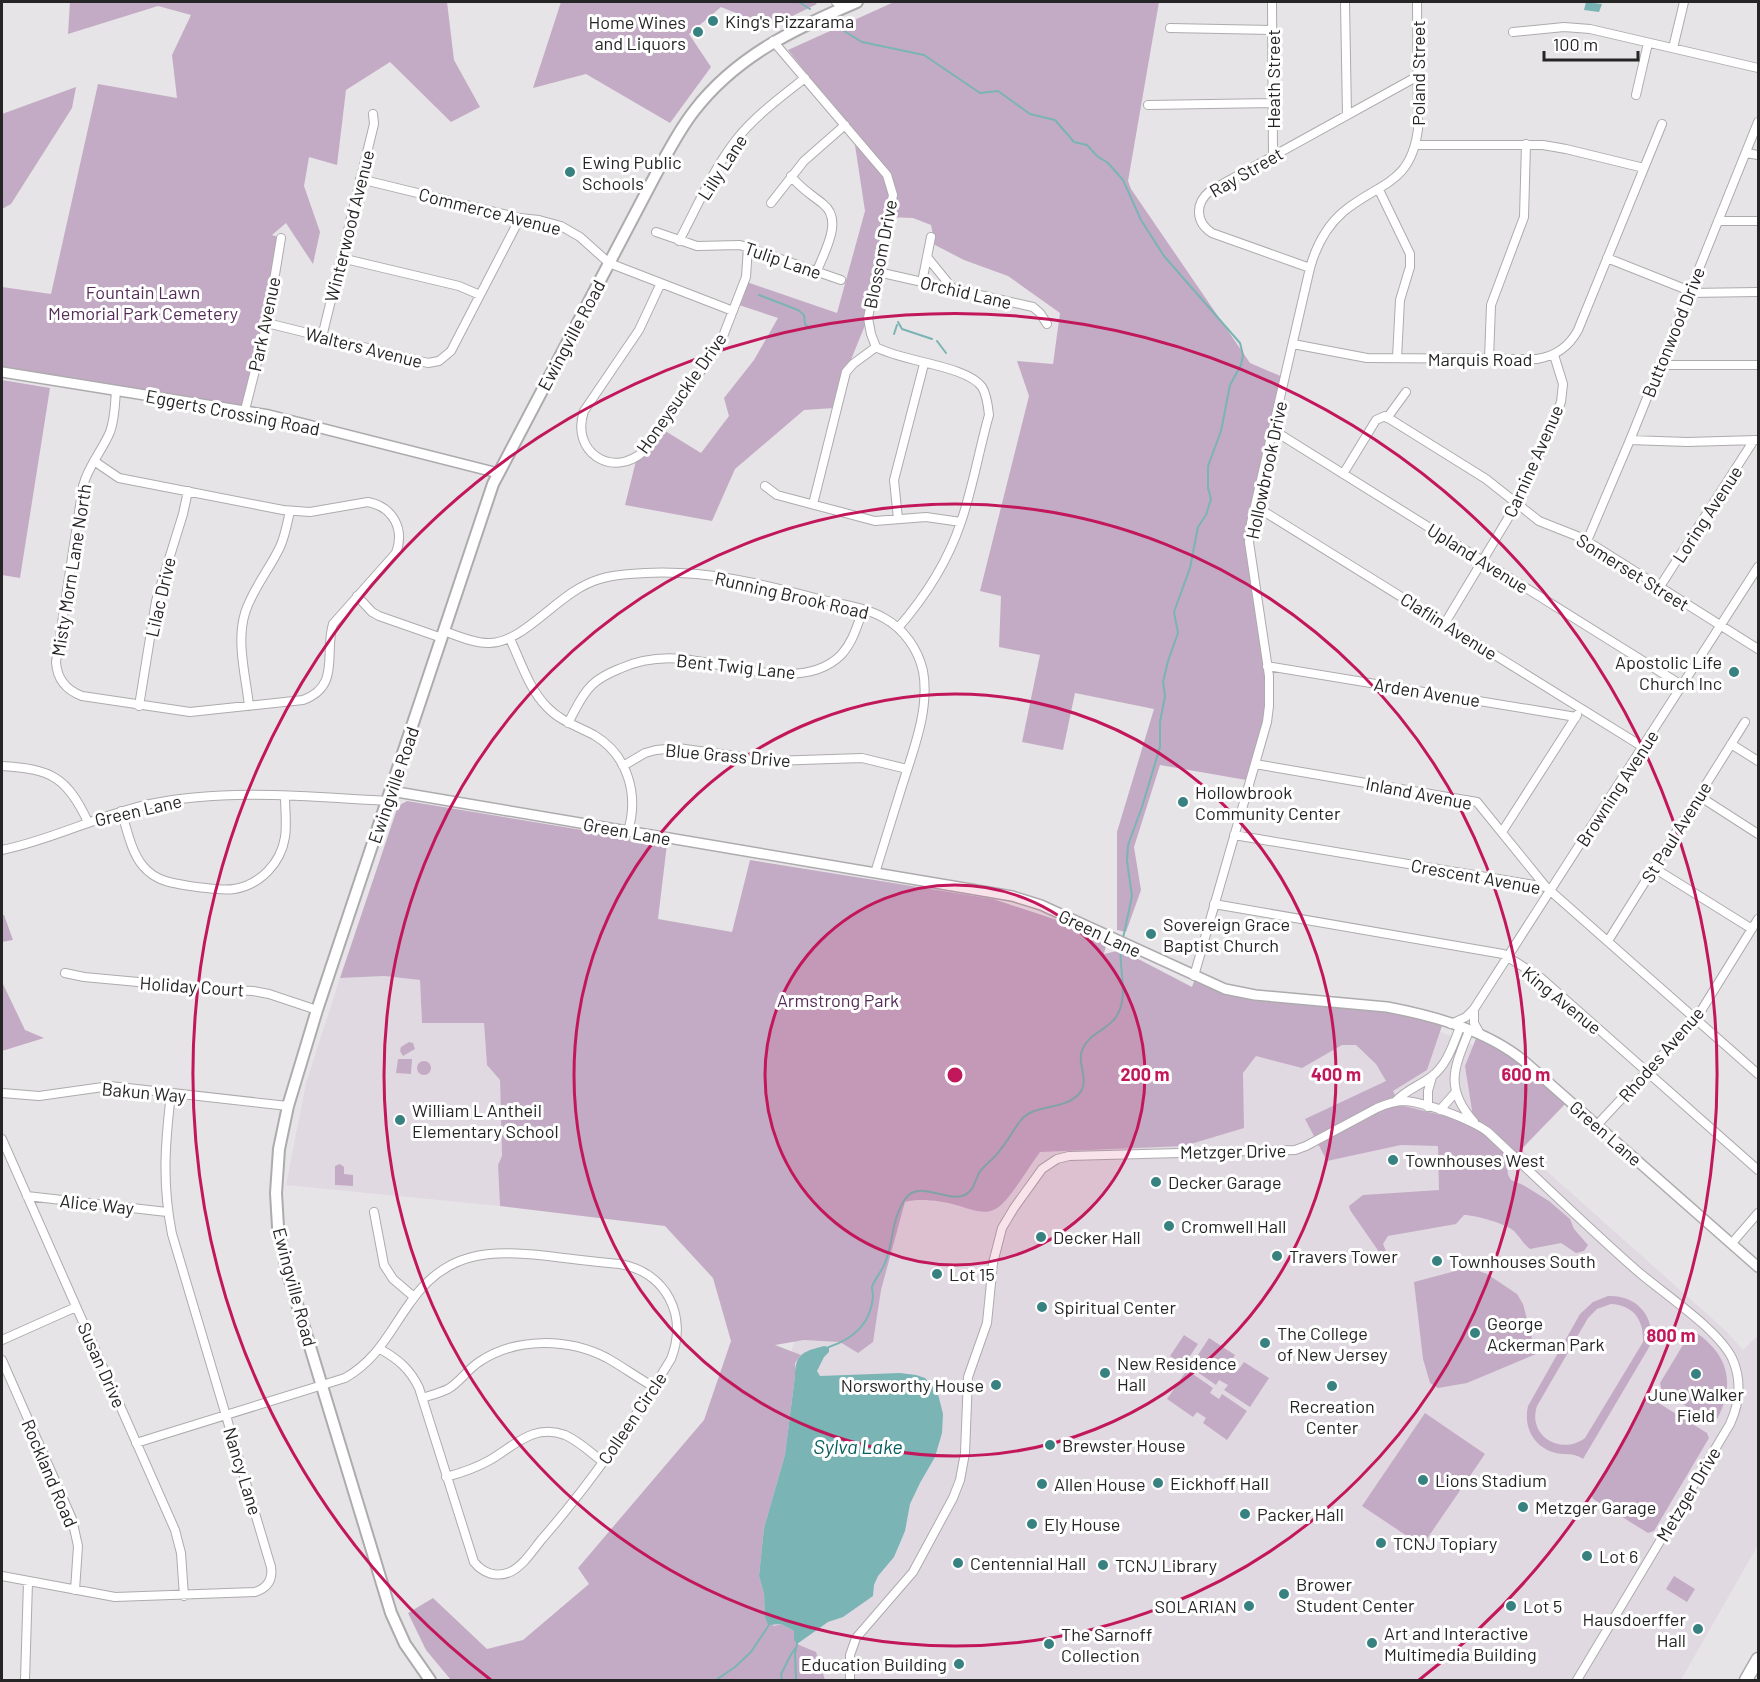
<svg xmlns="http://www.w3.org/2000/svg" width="1760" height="1682" viewBox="0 0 1760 1682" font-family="Barlow,sans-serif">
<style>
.built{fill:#e1d9e1}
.green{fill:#c4abc5;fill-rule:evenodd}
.water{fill:#7ab4b4}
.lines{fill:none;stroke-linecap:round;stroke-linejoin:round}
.stream{stroke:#7ab4b4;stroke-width:2}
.minor-casing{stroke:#aeabae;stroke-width:10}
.tertiary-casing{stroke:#aeabae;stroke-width:12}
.secondary-casing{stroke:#aeabae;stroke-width:14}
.primary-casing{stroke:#aeabae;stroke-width:15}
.minor{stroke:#fff;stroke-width:8}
.tertiary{stroke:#fff;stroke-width:9}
.secondary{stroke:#fff;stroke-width:10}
.primary{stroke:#fff;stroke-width:12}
.ring{fill:none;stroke:#c2185b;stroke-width:3}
.poi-dot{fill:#388181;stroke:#fff;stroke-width:2}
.labels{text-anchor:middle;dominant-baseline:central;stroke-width:6;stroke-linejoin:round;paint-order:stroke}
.poi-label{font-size:18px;fill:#252526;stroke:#fff;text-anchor:start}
.street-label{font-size:18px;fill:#252526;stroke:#fff}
.park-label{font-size:18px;fill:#552b58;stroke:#fff}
.water-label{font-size:20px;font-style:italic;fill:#085d5e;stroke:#fff}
.centre{fill:#c2185b;stroke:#fff;stroke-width:3}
.ring-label{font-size:18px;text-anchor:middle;font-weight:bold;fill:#c2185b;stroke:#fff;stroke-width:6;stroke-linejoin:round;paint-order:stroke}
</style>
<rect width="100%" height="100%" fill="#e6e4e6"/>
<!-- built -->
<path class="built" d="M384 976 420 980 422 1023H484L487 1065 500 1080 502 1157 498 1165 500 1206 286 1185 306 1083 340 978Z
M1260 1012 1425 1026 1489 1051 1554 1101 1523 1150 1725 1330 1743 1350 1758 1335V1545L1681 1680H772L738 1516 800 1324 888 1197Z"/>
<!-- green -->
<path class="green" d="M70 2H447L454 60 480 107 451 122 390 62 346 90 337 165 309 157 304 186 320 232 313 264 286 223 272 235 281 238 267 323 245 410 2 372V287L51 294 98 84 177 98 172 55 191 15 158 6 68 34Z
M561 2H814L817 4 770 27 721 7 689 34 711 67 670 123 586 74 533 88Z
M894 2H1159L1128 181 1131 189 1250 363 1285 378 1249 534 1270 680 1262 744 1252 781 1160 765 1134 847 1141 890 1126 932 1117 930V832L1154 709 1075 693 1063 750 1022 742 1040 655 999 647 1001 596 980 591 1029 396 1017 361 1053 364 1060 313 1008 276 964 260 935 245 931 225 913 218 888 217 868 318 848 367 834 408 804 410 735 469 712 521 625 505 637 457 662 429 701 453 729 416 724 398 754 360 778 318 736 304 744 281 837 313 865 211 853 132 788 50Z
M76 87 72 108 11 204 2 209V114Z
M2 380 50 388 20 578 2 575Z
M407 801 667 844 658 919 732 932 750 860 993 899 1057 920 1106 945 1104 954 1121 950 1192 987 1197 973 1240 990 1444 1020 1427 1070 1393 1091 1400 1105 1474 1123 1465 1066 1479 1031 1570 1099 1507 1164 1508 1175 1511 1180 1523 1185 1549 1201 1570 1219 1574 1229 1588 1245 1584 1251 1576 1253 1561 1243 1530 1249C1523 1244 1520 1237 1514 1231 1507 1224 1475 1215 1464 1215L1456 1224 1388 1236 1383 1244 1389 1258 1386 1262 1350 1210 1349 1206 1363 1195 1439 1190 1438 1146 1401 1145 1327 1161 1305 1119 1386 1081 1376 1064 1356 1045H1342L1302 1068 1256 1056 1243 1073 1244 1128 1184 1146 1040 1152C1029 1167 1013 1194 1001 1205 987 1218 971 1209 956 1205 942 1201 919 1198 905 1202L881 1290 873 1342 858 1353 840 1342 804 1340 775 1345 801 1355 795 1363V1376L785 1455 764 1528 759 1576 764 1594 765 1617 774 1626 781 1624 794 1631 797 1644 816 1652 825 1680H451L426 1650 408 1613 433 1598 487 1649 523 1640 589 1584 578 1568 704 1420 731 1341 713 1278 665 1226 500 1206 498 1165 502 1156 500 1080 487 1065 484 1023H422L420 980 384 976 340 978 398 806Z
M2 915H4L13 940 2 942Z
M2 982 25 1030 44 1038 2 1051Z
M409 1042 413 1043 415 1049 403 1056 400 1051 401 1047Z
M398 1059H412L411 1074 396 1073Z
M417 1068a7 7 0 1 1 14 0a7 7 0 1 1-14 0Z
M340 1164 344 1167V1174L353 1175V1186L335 1185V1166Z
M1463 1269 1479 1271 1487 1274 1517 1294 1523 1304 1536 1354 1467 1383 1438 1388 1430 1383 1423 1359 1414 1282Z
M1608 1296C1637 1295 1655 1316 1651 1344L1583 1459C1572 1452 1568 1456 1556 1453 1534 1448 1523 1427 1528 1406L1580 1314 1593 1302ZM1611 1304C1634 1305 1644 1321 1643 1342L1585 1438C1561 1456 1527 1436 1537 1406L1588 1318 1597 1309Z
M1692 1330C1729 1353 1737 1385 1715 1423L1662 1392 1660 1383Z
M1184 1335 1198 1344 1184 1365 1170 1356Z
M1209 1338 1235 1355 1230 1364 1239 1369 1244 1362 1269 1378 1250 1407 1224 1390 1228 1385 1219 1380 1216 1385 1190 1367Z
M1187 1370 1213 1388 1210 1393 1219 1399 1222 1394 1247 1411 1227 1440 1203 1423 1206 1418 1197 1412 1193 1417 1167 1399Z
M1652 1399 1707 1433 1709 1438 1654 1531 1648 1533 1593 1499 1591 1494 1647 1400Z
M1425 1413 1485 1454 1422 1546 1362 1506Z
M1674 1576 1695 1589 1687 1602 1666 1589Z"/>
<!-- water -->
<path class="water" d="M1586 2 1602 4 1599 12 1584 10Z
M824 1346 829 1347V1352L824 1357 817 1371 820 1376 900 1373 916 1375 925 1378 932 1385 938 1394 943 1414 942 1433 935 1457 920 1483 910 1504 905 1531 894 1557 878 1576 874 1585 873 1596 843 1617 828 1622 797 1644 794 1640V1631L781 1624 768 1625 765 1617 764 1594 759 1576 764 1528 785 1455 795 1376C795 1353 805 1351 824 1346Z"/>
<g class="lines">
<!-- stream -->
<path class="stream" d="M799 2 810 9
M844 31 862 42 924 55 980 93 998 91 1030 114 1055 120 1074 142 1087 145 1097 156 1108 163 1123 180 1141 220 1164 256 1240 343 1243 355 1241 365 1230 385 1221 431 1208 466V488L1211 499 1206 515 1198 527 1190 568 1174 612 1178 633 1168 661 1163 682 1165 696 1160 722V747L1142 807 1128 845 1127 861 1132 896 1123 938
M759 295 798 310 804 315 805 324 810 329
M898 322 902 329 932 339
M894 334 897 325
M937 341 946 353
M829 1347C853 1339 871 1324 873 1296 873 1293 872 1290 872 1287 874 1280 882 1271 885 1263 894 1241 891 1220 905 1199 919 1179 947 1203 965 1195 976 1189 974 1179 981 1170 987 1163 995 1158 1000 1150 1008 1141 1013 1130 1021 1120 1034 1104 1063 1110 1078 1095 1092 1081 1075 1063 1083 1048 1089 1034 1107 1030 1116 1017 1130 996 1118 969 1121 946
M716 1680 735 1667 751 1652 769 1625
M782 1680 781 1674C786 1666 789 1655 796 1648
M796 1680 795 1653 797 1644"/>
<defs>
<path id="minor" d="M836 2 843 8
M1272 2 1273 156
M1345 2 1347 115
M1170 28 1272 30
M1513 32 1564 27 1590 29 1758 68
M773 41 887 175 893 195 868 318 871 334 876 347C902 362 966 365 982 387 987 395 988 406 989 415 979 450 973 487 961 522 948 561 925 597 898 628
M1673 48 1684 2
M1636 95 1648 43
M1148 105 1273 103
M1416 145H1543L1566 149 1644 168
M1746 153 1758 155
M791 176C801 189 811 194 823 204 844 220 824 252 817 271
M360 179 520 218 539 220 561 226 580 237 609 263 733 311
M1379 190 1410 254V267L1400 300 1397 358
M771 203 804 161 845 125
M1718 221H1758
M656 232 697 246 740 245 841 280
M679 241C697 207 712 171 736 140 755 116 781 97 805 78
M927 257 953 289
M341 258 459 286 480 295
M1607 258 1690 291
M1310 268 1212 233C1195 222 1195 203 1210 191L1418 76
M878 272 1033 307 1040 313 1047 324
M922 282 931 237
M660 285 639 330 584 411C570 451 612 480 644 451L720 344 746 277 748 247
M1689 293 1758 292
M267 323 428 363 439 361 451 351 520 218
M322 337 374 124 373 114
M1293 344 1367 358 1537 359C1556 356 1569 347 1578 330L1662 124
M1489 359 1491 305 1524 217 1526 144
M1660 365H1758
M245 410 267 323 281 238
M1387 418 1406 392
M1273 430 1683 686
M1630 440 1687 442 1757 440
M94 461 119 478 283 510 310 512 368 502C393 507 405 529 396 553L333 624C324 653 341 686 303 700L190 712 82 696C66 690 57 679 56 662L83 486C88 466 102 451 110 432 115 419 115 403 116 390
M1343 474 1376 420 1385 416 1486 479 1539 521 1582 538 1758 649
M765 486 777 495 875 521 926 517 961 522
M813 504 846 372 853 364 876 347
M1255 506 1643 747
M898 519 894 480 924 364
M1587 541 1630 440 1758 122
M1659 588 1754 440
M357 596 372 612 379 616 442 638
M1445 623 1522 495 1561 402 1563 384 1554 355
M444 631C458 636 473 643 488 643 525 644 559 590 600 579 614 574 630 574 645 573 707 570 759 583 819 599 840 604 865 607 884 618 904 629 918 649 923 671 930 709 913 751 902 786 893 815 884 844 875 873
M510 639C521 662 529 689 547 707 560 721 577 726 594 735 628 755 639 795 628 831
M1267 666 1576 717
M139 706 156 601 183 514 188 491
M249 706C246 677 236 642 245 613 252 590 269 570 280 547 285 536 287 524 290 511
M568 723C575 711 581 695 592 685 600 677 609 673 619 669 639 660 661 657 682 659 729 663 803 693 841 655 853 642 857 626 863 610
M1731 744 1758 761
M1255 764 1477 802 1546 887
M2 766C51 769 67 777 88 822
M623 766 645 753 656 750 678 748 771 761 862 758 907 769
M1699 796 1758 834
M121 811C127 829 131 852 143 866 157 883 177 884 197 887 209 888 222 891 234 889 260 885 281 863 285 837 287 824 285 809 285 796
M1502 832 1577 715
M1234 835 1546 887 1758 1074
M2 850C52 840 99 815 150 804 228 788 309 797 388 801
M1654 868 1752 929
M1214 904 1503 954 1541 978 1758 1170
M1608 941 1745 722
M65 973 84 977 214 989 253 991 269 994 317 1010
M1194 976 1267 722 1269 706V676L1249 542 1251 523 1310 268C1316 246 1326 227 1343 212 1379 182 1411 185 1418 129L1417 2
M1474 1009V1023L1480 1034
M1451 1024 1466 1017 1474 1009 1758 567
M1469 1031C1454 1068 1444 1088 1474 1122
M2 1093 39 1096 110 1086 288 1106
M1396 1101C1406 1090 1419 1086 1431 1077 1447 1065 1453 1045 1460 1027
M1428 1107V1091L1432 1077
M1440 1110 1455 1093
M1597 1125 1696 1019 1758 919
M2 1139 175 1530 181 1553 184 1596
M27 1196 167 1212
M374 1212 384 1265 393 1279 414 1297
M1732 1243 1758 1213
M2 1340 76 1307
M2 1360 72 1519 78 1546 75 1590
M422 1398C431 1395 440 1393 448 1389 460 1382 468 1369 479 1362 516 1337 568 1338 607 1358 623 1367 638 1378 654 1387
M136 1443 345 1378C378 1359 389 1332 410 1303 446 1250 490 1250 548 1256 572 1259 596 1262 620 1264 667 1273 688 1316 671 1359 633 1422 591 1483 542 1539 533 1550 523 1566 510 1572 496 1578 483 1573 474 1562L419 1388C410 1369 398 1359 380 1349
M446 1477C461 1473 476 1468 490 1460 514 1446 534 1423 565 1435 579 1441 591 1453 603 1462
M2 1576 115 1597 255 1592C267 1588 273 1580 271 1567L172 1234C162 1184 165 1144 171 1094
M25 1680 28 1582
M850 1680V1655L856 1638 913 1572 953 1498 960 1480 965 1453 968 1377 987 1323 993 1263 1002 1228 1014 1208 1042 1169 1057 1159 1069 1156 1295 1150 1306 1146 1377 1108C1386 1104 1394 1101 1404 1101 1425 1102 1472 1120 1488 1132 1537 1178 1585 1225 1635 1269 1661 1292 1717 1328 1732 1358 1742 1380 1740 1402 1730 1424L1577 1680"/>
<path id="tertiary" d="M2 372 269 415 498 473
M391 791 1012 896 1041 905 1225 989 1255 995 1387 1007C1434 1016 1486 1030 1524 1061L1758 1267"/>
<path id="secondary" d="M430 1680 405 1644 391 1613 287 1271 278 1227 276 1193 279 1149 288 1106 317 1010 493 484 656 174C668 152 679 130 694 111 736 56 796 28 857 2"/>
<path id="primary" d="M1746 1680 1758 1659"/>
</defs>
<!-- minor casing -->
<use href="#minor" class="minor-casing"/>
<!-- tertiary casing -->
<use href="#tertiary" class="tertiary-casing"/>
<!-- secondary casing -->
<use href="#secondary" class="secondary-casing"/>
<!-- primary casing -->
<use href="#primary" class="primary-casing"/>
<!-- minor -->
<use href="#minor" class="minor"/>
<!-- tertiary -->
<use href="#tertiary" class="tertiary"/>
<!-- secondary -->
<use href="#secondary" class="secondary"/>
<!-- primary -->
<use href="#primary" class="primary"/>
</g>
<!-- distance rings -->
<circle cx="955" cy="1075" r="190" fill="#c2185b" fill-opacity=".12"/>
<g class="ring">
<circle cx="955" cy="1075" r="190"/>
<circle cx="955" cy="1075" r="381"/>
<circle cx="955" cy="1075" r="571"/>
<path d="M491 1680A762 762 0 1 1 1419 1680"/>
</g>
<!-- markers -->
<g class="poi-dot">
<circle cx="713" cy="21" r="6"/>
<circle cx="698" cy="32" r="6"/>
<circle cx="570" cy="172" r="6"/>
<circle cx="1734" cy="672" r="6"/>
<circle cx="1183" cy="802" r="6"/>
<circle cx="1151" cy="934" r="6"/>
<circle cx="400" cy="1120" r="6"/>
<circle cx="1393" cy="1160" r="6"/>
<circle cx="1156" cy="1182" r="6"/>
<circle cx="1169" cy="1226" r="6"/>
<circle cx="1041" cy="1237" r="6"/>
<circle cx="1277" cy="1256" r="6"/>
<circle cx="1437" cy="1261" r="6"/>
<circle cx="937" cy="1274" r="6"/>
<circle cx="1042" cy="1307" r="6"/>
<circle cx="1475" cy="1333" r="6"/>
<circle cx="1265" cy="1343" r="6"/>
<circle cx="1105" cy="1373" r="6"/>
<circle cx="1696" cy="1374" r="6"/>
<circle cx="996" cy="1385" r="6"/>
<circle cx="1332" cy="1386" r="6"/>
<circle cx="1050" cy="1445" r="6"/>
<circle cx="1423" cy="1480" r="6"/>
<circle cx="1158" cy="1483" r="6"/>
<circle cx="1042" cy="1484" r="6"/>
<circle cx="1523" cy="1507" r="6"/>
<circle cx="1245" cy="1514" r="6"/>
<circle cx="1032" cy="1524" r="6"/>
<circle cx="1381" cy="1543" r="6"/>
<circle cx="1587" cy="1556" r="6"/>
<circle cx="958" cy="1563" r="6"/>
<circle cx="1103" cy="1565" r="6"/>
<circle cx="1284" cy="1594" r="6"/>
<circle cx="1249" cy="1606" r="6"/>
<circle cx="1511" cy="1606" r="6"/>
<circle cx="1698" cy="1629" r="6"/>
<circle cx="1372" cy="1643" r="6"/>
<circle cx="1049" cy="1644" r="6"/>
<circle cx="959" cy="1664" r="6"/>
</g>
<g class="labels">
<!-- poi labels -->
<g class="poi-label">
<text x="725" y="21">King's Pizzarama</text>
<text x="686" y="22" text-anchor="end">Home Wines<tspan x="686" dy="21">and Liquors</tspan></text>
<text x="582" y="162">Ewing Public<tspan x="582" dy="21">Schools</tspan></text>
<text x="1722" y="662" text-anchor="end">Apostolic Life<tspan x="1722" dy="21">Church Inc</tspan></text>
<text x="1195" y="792">Hollowbrook<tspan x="1195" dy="21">Community Center</tspan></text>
<text x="1163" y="924">Sovereign Grace<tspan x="1163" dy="21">Baptist Church</tspan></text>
<text x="412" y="1110">William L Antheil<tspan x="412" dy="21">Elementary School</tspan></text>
<text x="1405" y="1160">Townhouses West</text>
<text x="1168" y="1182">Decker Garage</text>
<text x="1181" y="1226">Cromwell Hall</text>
<text x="1053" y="1237">Decker Hall</text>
<text x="1289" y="1256">Travers Tower</text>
<text x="1449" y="1261">Townhouses South</text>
<text x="949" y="1274">Lot 15</text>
<text x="1054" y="1307">Spiritual Center</text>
<text x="1487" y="1323">George<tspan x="1487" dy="21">Ackerman Park</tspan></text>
<text x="1277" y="1333">The College<tspan x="1277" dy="21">of New Jersey</tspan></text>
<text x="1117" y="1363">New Residence<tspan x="1117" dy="21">Hall</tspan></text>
<text x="984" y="1385" text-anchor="end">Norsworthy House</text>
<text x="1696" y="1394" text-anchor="middle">June Walker<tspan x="1696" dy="21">Field</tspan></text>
<text x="1332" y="1406" text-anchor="middle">Recreation<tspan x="1332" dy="21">Center</tspan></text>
<text x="1062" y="1445">Brewster House</text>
<text x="1435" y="1480">Lions Stadium</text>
<text x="1170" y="1483">Eickhoff Hall</text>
<text x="1054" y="1484">Allen House</text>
<text x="1535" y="1507">Metzger Garage</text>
<text x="1257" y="1514">Packer Hall</text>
<text x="1044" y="1524">Ely House</text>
<text x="1393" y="1543">TCNJ Topiary</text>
<text x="1599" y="1556">Lot 6</text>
<text x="970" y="1563">Centennial Hall</text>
<text x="1115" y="1565">TCNJ Library</text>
<text x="1296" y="1584">Brower<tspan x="1296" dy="21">Student Center</tspan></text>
<text x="1237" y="1606" text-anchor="end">SOLARIAN</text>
<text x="1523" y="1606">Lot 5</text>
<text x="1686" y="1619" text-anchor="end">Hausdoerffer<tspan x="1686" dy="21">Hall</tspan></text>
<text x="1384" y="1633">Art and Interactive<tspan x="1384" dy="21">Multimedia Building</tspan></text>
<text x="1061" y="1634">The Sarnoff<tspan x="1061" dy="21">Collection</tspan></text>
<text x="947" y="1664" text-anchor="end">Education Building</text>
</g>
<!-- street labels -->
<g class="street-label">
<text transform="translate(1418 73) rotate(-90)">Poland Street</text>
<text transform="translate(1273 79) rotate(-90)">Heath Street</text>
<text transform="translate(722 167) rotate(-57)">Lilly Lane</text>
<text transform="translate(1246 172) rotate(-30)">Ray Street</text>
<text transform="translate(490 211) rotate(14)">Commerce Avenue</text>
<text transform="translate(349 226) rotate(-76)">Winterwood Avenue</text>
<text transform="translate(880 254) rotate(-79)">Blossom Drive</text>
<text transform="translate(783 260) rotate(19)">Tulip Lane</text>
<text transform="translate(966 292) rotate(13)">Orchid Lane</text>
<text transform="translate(264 324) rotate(-78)">Park Avenue</text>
<text transform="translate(1673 332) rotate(-68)">Buttonwood Drive</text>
<text transform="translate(571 335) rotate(-62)">Ewingville Road</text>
<text transform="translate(364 347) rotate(14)">Walters Avenue</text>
<text x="1480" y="359">Marquis Road</text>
<text transform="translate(681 393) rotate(-55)">Honeysuckle Drive</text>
<text transform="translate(233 412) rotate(11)">Eggerts Crossing Road</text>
<text transform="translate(1533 461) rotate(-66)">Carnine Avenue</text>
<text transform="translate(1266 470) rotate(-78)">Hollowbrook Drive</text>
<text transform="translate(1707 514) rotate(-57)">Loring Avenue</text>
<text transform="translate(1478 558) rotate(32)">Upland Avenue</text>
<text transform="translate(71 570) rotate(-81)">Misty Morn Lane North</text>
<text transform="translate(1633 572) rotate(32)">Somerset Street</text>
<text transform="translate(792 595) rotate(13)">Running Brook Road</text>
<text transform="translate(160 597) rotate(-77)">Lilac Drive</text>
<text transform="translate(1449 626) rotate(32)">Claflin Avenue</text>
<text transform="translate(736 666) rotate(6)">Bent Twig Lane</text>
<text transform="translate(1427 692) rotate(9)">Arden Avenue</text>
<text transform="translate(728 755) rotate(5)">Blue Grass Drive</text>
<text transform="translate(393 785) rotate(-71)">Ewingville Road</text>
<text transform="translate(1617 788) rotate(-57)">Browning Avenue</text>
<text transform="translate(1419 793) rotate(11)">Inland Avenue</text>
<text transform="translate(138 810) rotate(-13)">Green Lane</text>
<text transform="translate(627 831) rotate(10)">Green Lane</text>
<text transform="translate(1676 832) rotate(-58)">St Paul Avenue</text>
<text transform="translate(1476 876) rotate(10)">Crescent Avenue</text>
<text transform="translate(1100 933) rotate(25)">Green Lane</text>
<text transform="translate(192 986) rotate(4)">Holiday Court</text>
<text transform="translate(1562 1000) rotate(39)">King Avenue</text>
<text transform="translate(1661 1054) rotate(-49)">Rhodes Avenue</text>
<text transform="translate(144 1092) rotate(5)">Bakun Way</text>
<text transform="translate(1606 1133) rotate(41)">Green Lane</text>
<text transform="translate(1233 1151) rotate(-1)">Metzger Drive</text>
<text transform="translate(97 1204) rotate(6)">Alice Way</text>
<text transform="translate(295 1287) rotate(75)">Ewingville Road</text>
<text transform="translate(102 1365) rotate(66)">Susan Drive</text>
<text transform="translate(632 1418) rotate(-56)">Colleen Circle</text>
<text transform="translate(243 1471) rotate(73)">Nancy Lane</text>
<text transform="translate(50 1473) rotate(67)">Rockland Road</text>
<text transform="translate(1688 1494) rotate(-59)">Metzger Drive</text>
</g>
<!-- park labels -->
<g class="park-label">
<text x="143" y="292">Fountain Lawn<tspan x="143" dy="21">Memorial Park Cemetery</tspan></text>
<text x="838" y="1000">Armstrong Park</text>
</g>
<!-- water labels -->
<g class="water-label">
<text x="858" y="1446">Sylva Lake</text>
</g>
</g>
<circle cx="955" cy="1075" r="9" class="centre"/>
<g class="ring-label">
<text x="1145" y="1081">200 m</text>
<text x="1336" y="1081">400 m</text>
<text x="1526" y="1081">600 m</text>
<text x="1671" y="1342">800 m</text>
</g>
<!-- border -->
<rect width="1760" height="1682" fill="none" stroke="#252526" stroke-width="6"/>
<!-- scale -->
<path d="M1544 51v9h94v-9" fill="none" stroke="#252526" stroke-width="3"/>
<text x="1553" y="51" font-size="18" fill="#252526" stroke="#ffffff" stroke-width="4.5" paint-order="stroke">100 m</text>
</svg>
